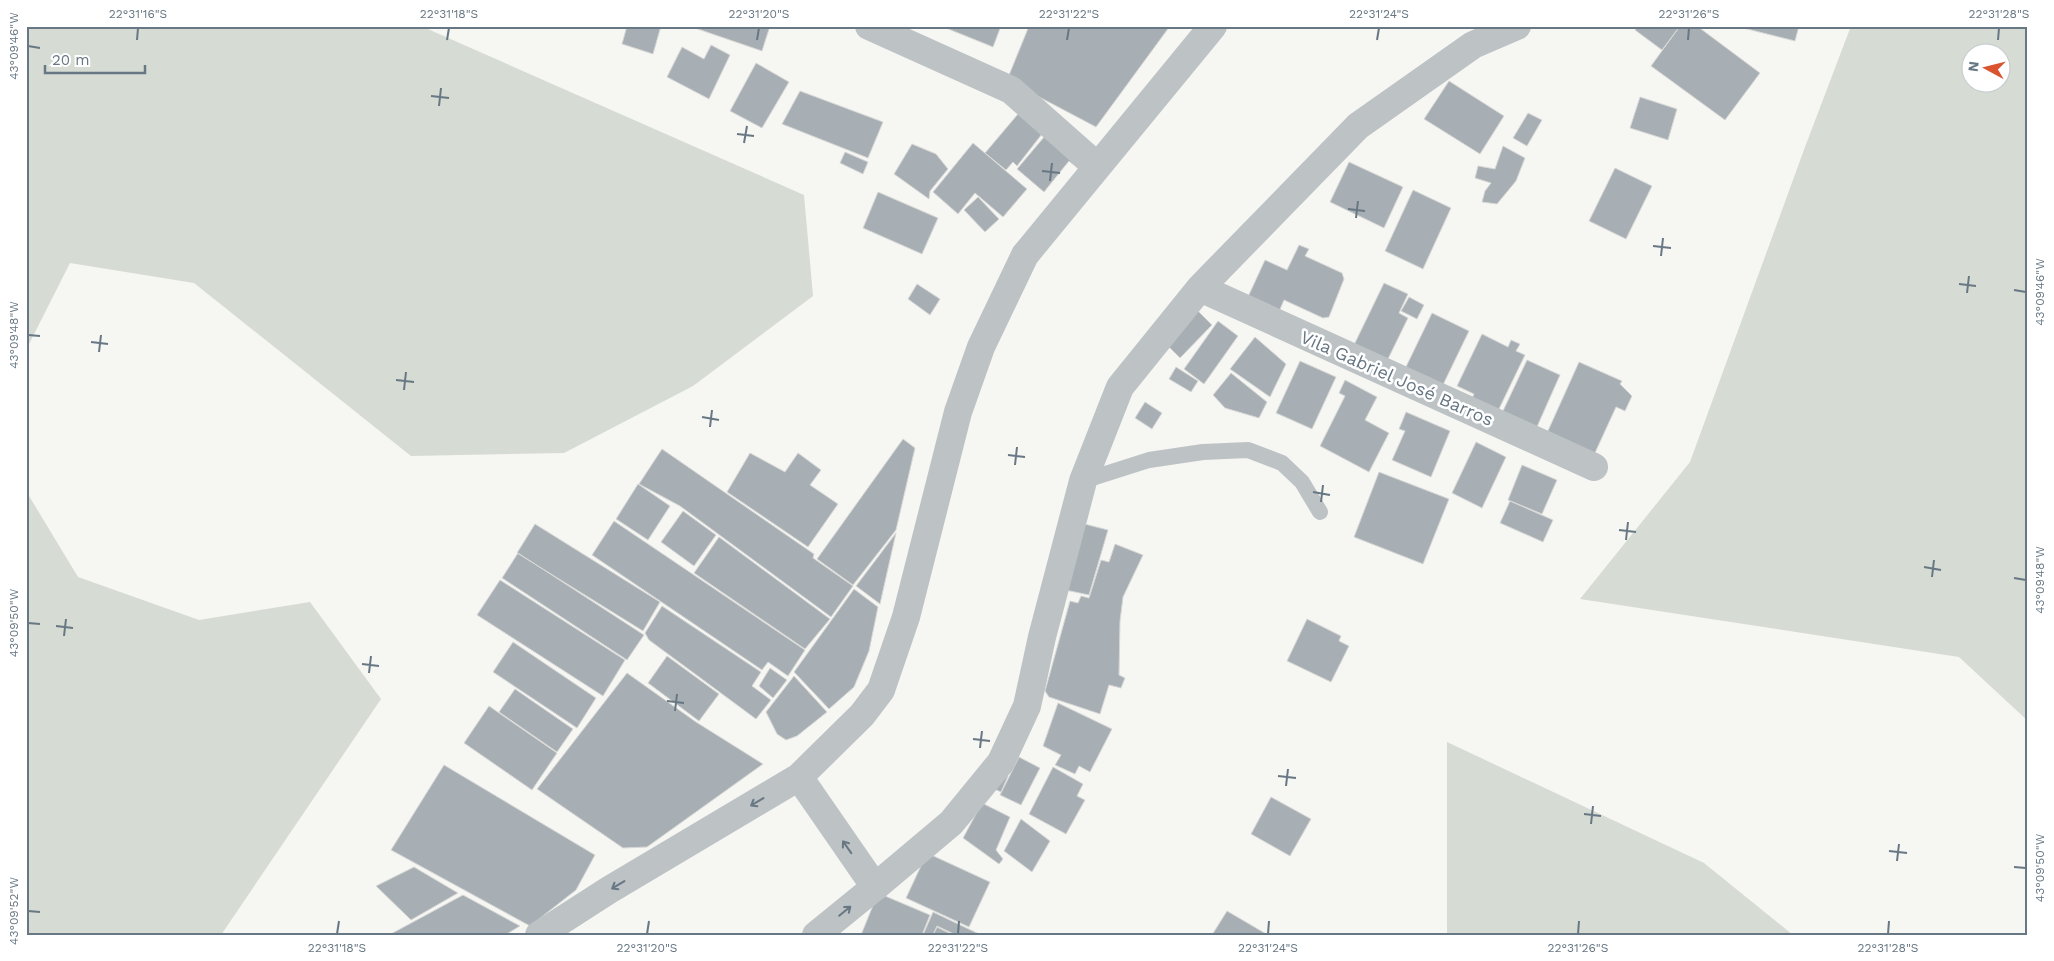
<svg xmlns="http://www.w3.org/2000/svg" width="2054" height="961" viewBox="0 0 2054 961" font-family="'Work Sans',sans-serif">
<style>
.green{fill:#d6dbd3;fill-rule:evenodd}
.building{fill:#a7afb4;stroke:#d8d8d6}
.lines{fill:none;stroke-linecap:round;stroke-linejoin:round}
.service{stroke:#bdc2c5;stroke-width:16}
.minor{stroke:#bdc2c5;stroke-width:28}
.tertiary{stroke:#bdc2c5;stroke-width:28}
.oneway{stroke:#677783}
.ticks{fill:none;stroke:#677783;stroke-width:2}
.labels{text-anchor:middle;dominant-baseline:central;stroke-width:5;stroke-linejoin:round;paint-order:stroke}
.street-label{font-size:18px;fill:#677783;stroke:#fff}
.neatline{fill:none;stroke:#677783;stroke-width:2}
.ticks-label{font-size:12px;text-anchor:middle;fill:#677783}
</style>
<rect width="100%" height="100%" fill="#f6f6f3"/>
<!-- green -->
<path class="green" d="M26 26H421L804 195 813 296 693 386 564 453 411 456 194 283 70 263 26 350Z
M1851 26H2028V721L1959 657 1580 599 1690 462 1805 147ZM1972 52H2002V82H1972Z
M26 491 78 577 199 620 310 602 381 699 221 935H26Z
M1447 742 1704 863 1793 935H1447Z"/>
<!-- building -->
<path class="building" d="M627 26H661L653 54 622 44Z
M689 26H770L762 51Z
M941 26H1001L993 47Z
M1029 26H1170L1096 127 1007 80Z
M1638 26H1680L1662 50 1635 30Z
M1680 26H1697L1760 73 1725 120 1651 66Z
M1735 26H1799L1795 41Z
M711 45 730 55 709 99 667 77 682 47 704 59Z
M756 63 789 82 762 128 730 111Z
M1449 81 1504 116 1480 154 1424 119Z
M800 91 883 122 868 158 782 124Z
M1640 97 1677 109 1668 140 1630 128Z
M1528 113 1542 120 1527 146 1513 138Z
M1018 114 1042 134 1017 166 1013 162 1006 170 985 153Z
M1050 130 1086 175 1069 161 1044 192 1017 169Z
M973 143 1027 189 1003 217 975 193 958 214 933 192Z
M912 144 936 154 948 169 930 191 929 199 894 174Z
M1503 146 1525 158 1516 181 1497 204 1482 202 1485 191 1491 183 1475 178 1478 166 1495 169Z
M845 152 868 162 863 174 840 163Z
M1349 162 1403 187 1384 228 1330 202Z
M1615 168 1652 186 1626 239 1589 221Z
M1413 190 1451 208 1423 269 1385 251Z
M878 192 938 218 922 254 863 228Z
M978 197 999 219 985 232 964 210Z
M1299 245 1309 249 1305 256 1342 273 1344 279 1329 317 1323 318 1284 300 1278 314 1247 299 1265 260 1287 270Z
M1384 283 1408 294 1399 313 1408 318 1386 363 1353 347Z
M917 284 940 299 930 315 908 299Z
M1409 297 1424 305 1417 319 1401 311Z
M1197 310 1212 325 1180 358 1165 343Z
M1432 313 1469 331 1441 389 1404 371Z
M1218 321 1238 336 1204 384 1184 369Z
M1482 334 1508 347 1511 340 1520 344 1516 351 1525 355 1497 413 1471 401 1474 394 1457 386Z
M1255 337 1286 364 1270 397 1230 369Z
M1527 360 1560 375 1536 429 1502 413Z
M1300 361 1336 377 1312 429 1276 413Z
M1579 362 1622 381 1620 384 1632 396 1625 411 1616 407 1594 455 1547 433Z
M1176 367 1198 381 1191 392 1169 379Z
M1231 373 1267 402 1259 418 1225 408 1213 395Z
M1345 380 1377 397 1365 420 1389 433 1369 472 1320 446 1345 396 1339 393Z
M1145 402 1162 413 1152 429 1135 418Z
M1406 412 1450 431 1431 477 1392 460 1405 431 1399 429Z
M903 439 915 448 896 530 853 585 817 559Z
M1476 442 1506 457 1482 508 1452 493Z
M662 449 814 554 813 558 853 586 831 617 680 506 639 484Z
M750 453 785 472 798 453 821 470 810 485 838 504 808 547 727 492Z
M1522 465 1557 480 1542 514 1508 500Z
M1379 472 1449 499 1423 564 1354 537Z
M638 484 670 506 648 540 616 519Z
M1510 501 1553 520 1543 542 1500 523Z
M683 511 716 535 694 566 661 542Z
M614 521 805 650 788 676 768 662 762 670 592 555Z
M1073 521 1108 530 1089 595 1056 588Z
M535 524 660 602 643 631 517 553Z
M896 533 880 604 856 586Z
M719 537 830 619 805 649 694 573Z
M1115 544 1143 555 1123 597 1120 621 1119 675 1125 678 1121 688 1109 685 1100 714 1049 697 1045 691 1070 601 1078 603 1081 596 1089 598 1101 560 1109 562Z
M518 553 644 635 627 660 502 578Z
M500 580 625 660 603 696 477 615Z
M854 589 878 607 869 651 854 687 829 709 794 672Z
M662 606 761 672 752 686 771 700 756 719 649 640 645 633Z
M1307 619 1341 636 1339 641 1349 646 1331 682 1287 661Z
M513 642 596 698 577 728 493 672Z
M667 656 719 694 699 721 648 683Z
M770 668 787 680 773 698 759 686Z
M627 673 696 722 763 764 647 847 623 848 537 789Z
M794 676 827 712 797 736 786 740 777 734 766 712Z
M515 689 573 729 557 752 499 712Z
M1058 703 1112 729 1090 772 1079 766 1075 774 1055 765 1061 755 1043 746Z
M489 706 557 753 532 790 464 743Z
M1019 757 1040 768 1021 805 1000 795Z
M444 765 595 855 576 890 530 926 391 850Z
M1053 767 1083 784 1077 796 1085 800 1066 834 1029 814Z
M1002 773 1008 776 1001 792 994 789Z
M1271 797 1311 819 1290 856 1251 834Z
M982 803 1010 817 996 850 1003 859 999 864 963 838Z
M1021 819 1050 841 1032 872 1004 851Z
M927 853 990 882 969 927 906 898Z
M414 867 458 893 411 920 376 886Z
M878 893 930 915 922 935H861Z
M463 895 520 926 505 935H389Z
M1227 911 1268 935H1212Z
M933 912 979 934V935H956L937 926 933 935H923Z
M937 927 953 935H933Z"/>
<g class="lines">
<!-- service -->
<path class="service" d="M1083 481 1149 460 1203 452 1248 450 1282 463 1302 482 1320 512"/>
<!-- minor -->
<path class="minor" d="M869 26 1011 90 1097 166
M1200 288 1594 467
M875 887 951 823 1001 762 1027 706 1042 637 1083 481 1120 387 1200 288 1358 126 1473 45 1517 26"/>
<!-- tertiary -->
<path class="tertiary" d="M799 777 875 887 816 935
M539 935 609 890 799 777 862 715 881 690 906 617 958 412 981 347 1025 255 1213 26"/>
</g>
<!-- one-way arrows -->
<defs><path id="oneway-shaft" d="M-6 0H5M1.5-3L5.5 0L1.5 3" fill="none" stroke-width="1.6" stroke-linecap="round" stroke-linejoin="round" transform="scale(1.25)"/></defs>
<g class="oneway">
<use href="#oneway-shaft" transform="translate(757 802) rotate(149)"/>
<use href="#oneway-shaft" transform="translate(847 847) rotate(-125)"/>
<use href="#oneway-shaft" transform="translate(618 885) rotate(149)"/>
<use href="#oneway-shaft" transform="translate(845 911) rotate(-39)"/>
</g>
<!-- ticks -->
<path class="ticks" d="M137 40 138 28M447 40 449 28M757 40 759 28M1067 40 1069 28M1377 40 1379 28M1688 40 1689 28M1998 40 1999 28M28 46 40 48M431 96 449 98M439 106 441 88M737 134 754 136M744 143 747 126M1042 171 1060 173M1050 181 1052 163M1348 209 1365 211M1356 218 1358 201M1653 246 1671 248M1661 256 1663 238M1959 284 1976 286M2014 290 2026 292M1967 293 1969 276M28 335 40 336M91 342 108 344M99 352 101 335M396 380 414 382M404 390 406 372M702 417 719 420M710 427 712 410M1008 455 1025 457M1015 465 1017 447M1313 492 1330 495M1321 502 1323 485M1619 530 1636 532M1626 540 1628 522M1924 567 1941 570M1932 577 1934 560M2014 578 2026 580M28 623 40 624M56 626 73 628M64 636 66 619M362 664 379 666M369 673 371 656M667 701 684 703M675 711 677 694M973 739 990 741M980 748 982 731M1278 776 1296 778M1286 786 1288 769M1584 814 1601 816M1591 824 1593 806M1889 851 1907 853M1897 861 1899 844M2014 867 2026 868M28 911 40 912M337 934 339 921M647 934 649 921M958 934 959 921M1268 934 1269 921M1578 934 1579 921M1888 934 1889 921"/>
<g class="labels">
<!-- street labels -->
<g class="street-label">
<text transform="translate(1397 378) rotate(24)">Vila Gabriel José Barros</text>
</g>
</g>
<!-- border -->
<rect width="2054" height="961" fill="none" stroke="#ffffff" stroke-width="55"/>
<!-- north arrow -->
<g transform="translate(1986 68) rotate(277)"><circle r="24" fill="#ffffff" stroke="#c2c9cd"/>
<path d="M0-4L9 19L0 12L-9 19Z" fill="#da5430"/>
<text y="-8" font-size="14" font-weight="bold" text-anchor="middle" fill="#677783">N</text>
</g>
<!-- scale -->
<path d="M45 65v8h100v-8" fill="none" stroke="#677783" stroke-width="2.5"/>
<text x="52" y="65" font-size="15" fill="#677783" stroke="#ffffff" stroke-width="4" paint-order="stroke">20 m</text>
<rect x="28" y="28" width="1998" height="906" class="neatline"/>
<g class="ticks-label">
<text x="138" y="18">22°31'16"S</text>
<text x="449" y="18">22°31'18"S</text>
<text x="759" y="18">22°31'20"S</text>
<text x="1069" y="18">22°31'22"S</text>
<text x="1379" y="18">22°31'24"S</text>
<text x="1689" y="18">22°31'26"S</text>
<text x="1999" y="18">22°31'28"S</text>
<text transform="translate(14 46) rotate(-90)" y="4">43°09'46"W</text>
<text transform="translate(2040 292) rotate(-90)" y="4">43°09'46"W</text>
<text transform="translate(14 335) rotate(-90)" y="4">43°09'48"W</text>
<text transform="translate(2040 580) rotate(-90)" y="4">43°09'48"W</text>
<text transform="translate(14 623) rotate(-90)" y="4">43°09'50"W</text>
<text transform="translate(2040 868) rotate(-90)" y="4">43°09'50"W</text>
<text transform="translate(14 911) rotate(-90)" y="4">43°09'52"W</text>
<text x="337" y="952">22°31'18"S</text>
<text x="647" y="952">22°31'20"S</text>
<text x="958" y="952">22°31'22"S</text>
<text x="1268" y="952">22°31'24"S</text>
<text x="1578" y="952">22°31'26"S</text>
<text x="1888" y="952">22°31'28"S</text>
</g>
</svg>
